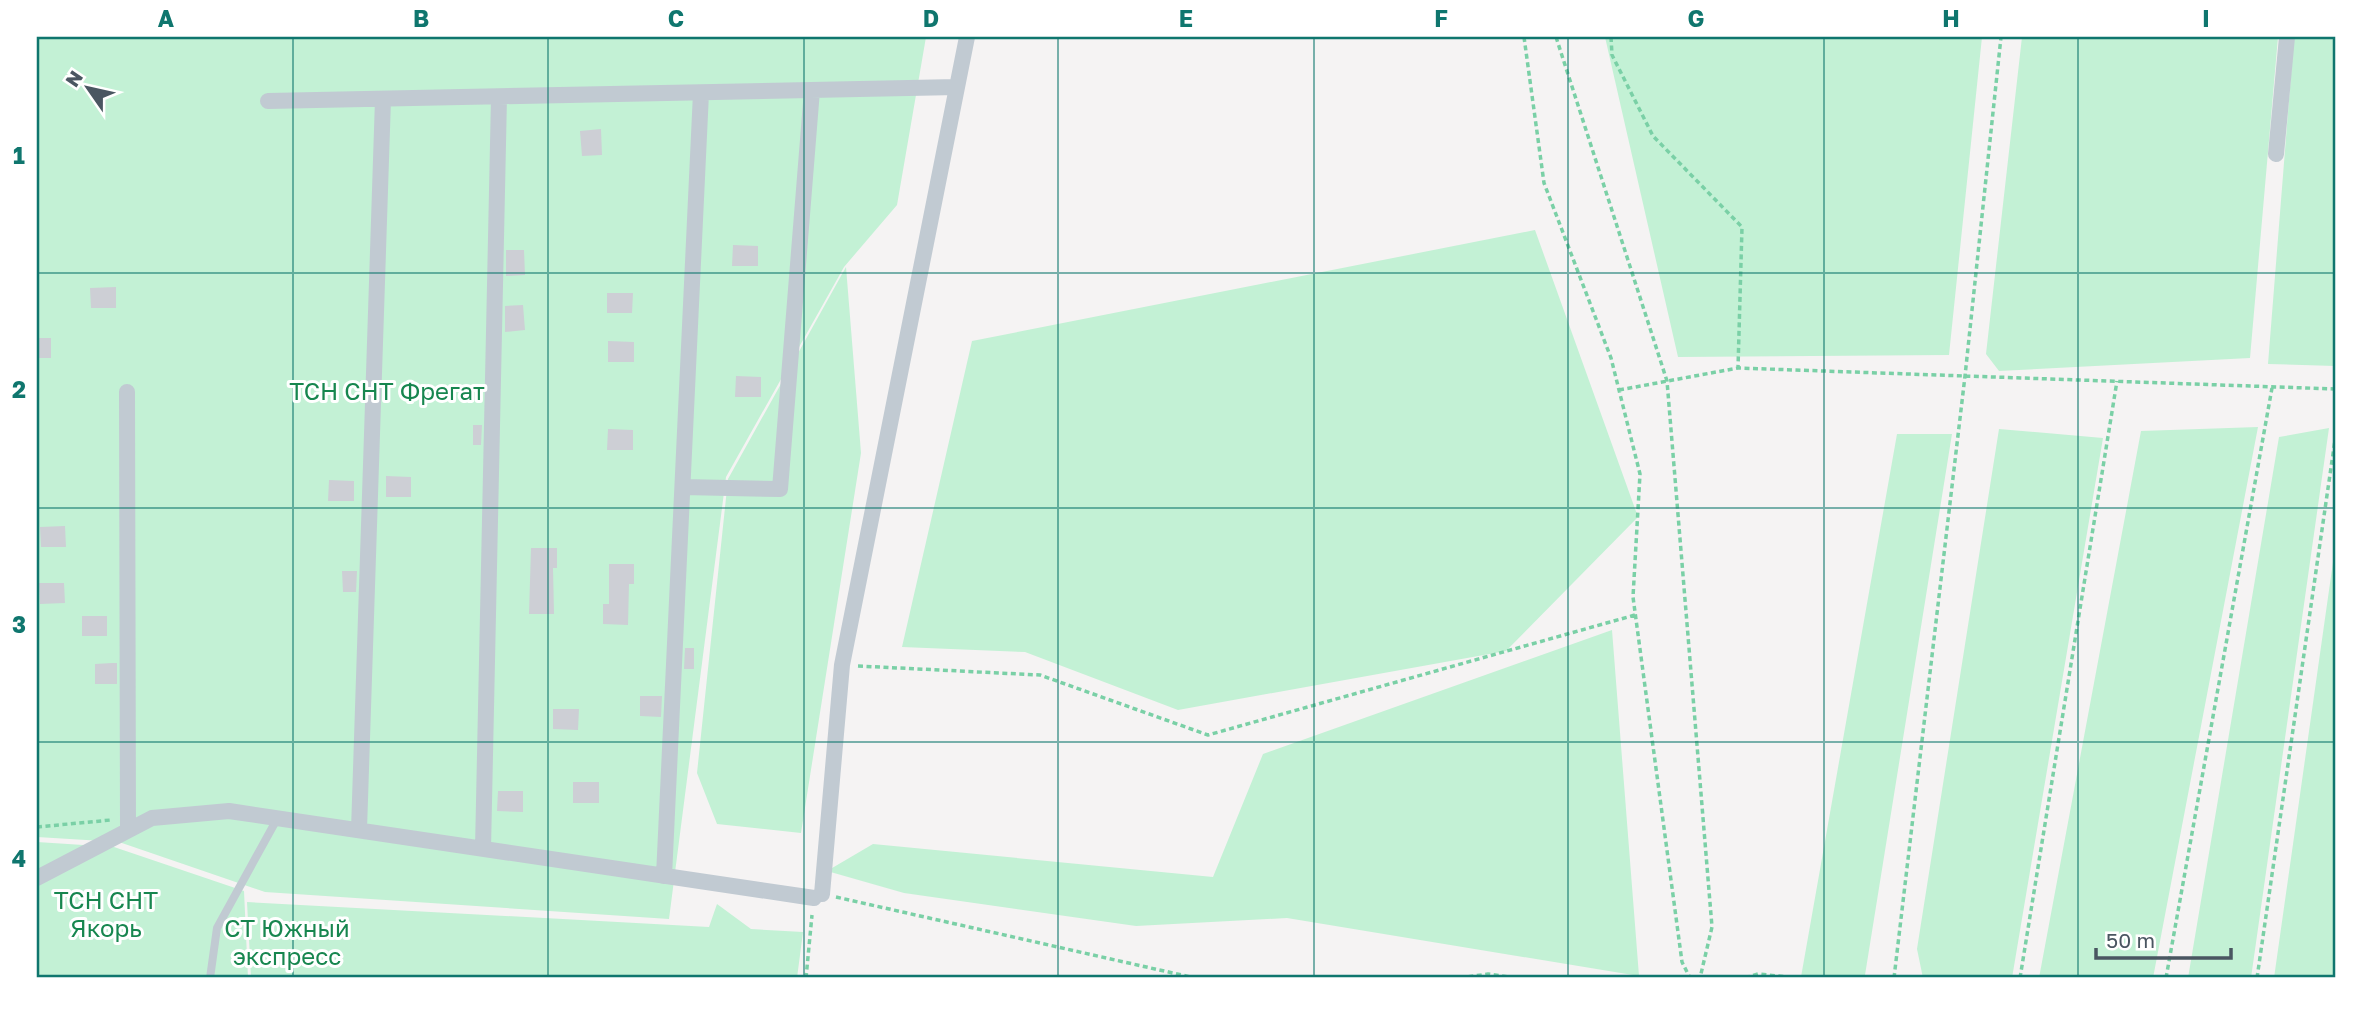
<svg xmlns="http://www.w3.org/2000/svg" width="2372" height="1015" viewBox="0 0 2372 1015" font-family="'Golos Text',sans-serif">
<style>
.green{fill:#c3f1d5}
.building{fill:#cdcfd5}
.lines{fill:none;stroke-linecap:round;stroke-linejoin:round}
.path{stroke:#7ad0a6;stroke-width:3.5;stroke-dasharray:5 3.5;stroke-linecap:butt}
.service{stroke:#c1cad2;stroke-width:8}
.minor{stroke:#c1cad2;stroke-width:16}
.grid{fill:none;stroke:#0f766e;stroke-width:2;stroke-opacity:0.55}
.labels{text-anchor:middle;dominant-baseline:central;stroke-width:6;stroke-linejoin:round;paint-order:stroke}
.park-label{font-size:24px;fill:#17864f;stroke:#fff}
.neatline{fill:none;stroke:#0f766e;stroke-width:2.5}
.grid-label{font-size:23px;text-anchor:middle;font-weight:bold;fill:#0f766e}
</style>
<rect width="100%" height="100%" fill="#f5f3f3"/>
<!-- green -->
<path class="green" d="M37 37H926L897 205 844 267 726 477 669 919 265 892 119 842 37 837Z
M1605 37H1982L1949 355 1678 357Z
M2022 37H2278L2250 358 1999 371 1986 354Z
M2294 37H2335V366L2268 364Z
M1535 230 1638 517 1506 651 1178 710 1025 652 902 647 972 341Z
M846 267 861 453 801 833 717 824 697 773 728 479Z
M2258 427 2153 978H2039L2141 431Z
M2329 428 2251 978H2188L2279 437Z
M1999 429 2103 438 2012 978H1923L1917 949Z
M1897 434H1952L1865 975 1801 977Z
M2335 548V978H2274Z
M1612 630 1639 976 1287 918 1136 926 904 893 827 871 873 844 1213 877 1263 754Z
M37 842 114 847 244 891 248 978H37Z
M247 902 709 927 717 904 751 929 803 932 797 978H251Z"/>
<!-- building -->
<path class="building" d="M601 129 602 155 582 156 580 131Z
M733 245 758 246V266H732Z
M506 250H524L525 275 506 276Z
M116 287V308H91L90 288Z
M607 293H633L632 313H607Z
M523 305 525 330 505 332V306Z
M37 338H51V358H37Z
M608 341 634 342V362H608Z
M736 376 761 377V397H735Z
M473 425H482L481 445H473Z
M608 429 633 430V450H607Z
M386 476 411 477V497H386Z
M329 480 354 481V501H328Z
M65 526 66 547H41L40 527Z
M531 548H557V568H553L554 614H529Z
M609 564H634V584H629L628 625 603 624V604H609Z
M342 571H357L356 592H343Z
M39 583H64L65 603 40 604Z
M82 616H107V636H82Z
M685 648H694V669H684Z
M112 663H117V684H95V664Z
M640 696H662L661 717 640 716Z
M553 709H579L578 730 553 729Z
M573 782H599V803H573Z
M498 791H523V812L497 811Z"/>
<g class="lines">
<!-- path -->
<path class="path" d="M1524 37 1544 183 1611 358 1640 474 1633 597 1682 962 1690 978
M1556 37 1667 381 1712 927 1700 978
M1611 37 1612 55 1653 136 1742 227 1738 368
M1619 390 1738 368 2335 389
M858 666 1040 675 1208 735 1635 615
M37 827 111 820
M836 897 1195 978
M806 978 812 915
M1460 978 1488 974 1516 978
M1745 978 1758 974 1798 978
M1894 978 1965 376 2001 37
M2020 978 2117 381
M2166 978 2272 388
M2257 978 2335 440"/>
<!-- service -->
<path class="service" d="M210 978 217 928 277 819"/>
<!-- minor -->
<path class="minor" d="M268 101 957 87
M2276 154 2287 37
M127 392 128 830
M683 487 780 489 812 90
M359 830 383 99
M483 849 499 97
M664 876 701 93
M37 878 152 818 229 811 814 898
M822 894 842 665 967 37"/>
</g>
<!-- grid -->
<path class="grid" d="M293 37V978M548 37V978M804 37V978M1058 37V978M1314 37V978M1568 37V978M1824 37V978M2078 37V978M37 273H2335M37 508H2335M37 742H2335"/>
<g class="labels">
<!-- park labels -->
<g class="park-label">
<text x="387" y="390">ТСН СНТ Фрегат</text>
<text x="106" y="899">ТСН СНТ<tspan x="106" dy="28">Якорь</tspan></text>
<text x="287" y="927">СТ Южный<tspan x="287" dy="28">экспресс</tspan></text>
</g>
</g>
<!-- border -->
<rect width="2372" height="1015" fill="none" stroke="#ffffff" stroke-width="77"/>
<!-- north arrow -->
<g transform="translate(88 88) rotate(304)" stroke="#ffffff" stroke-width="5" paint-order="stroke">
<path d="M0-5L12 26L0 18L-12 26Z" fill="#4a5661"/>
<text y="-10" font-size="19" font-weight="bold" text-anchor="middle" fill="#4a5661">N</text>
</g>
<!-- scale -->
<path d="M2096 948v10h135v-10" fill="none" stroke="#4a5661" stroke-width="3.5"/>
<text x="2106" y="948" font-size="21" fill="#4a5661" stroke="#ffffff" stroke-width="5" paint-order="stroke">50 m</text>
<rect x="38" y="38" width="2296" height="938" class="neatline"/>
<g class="grid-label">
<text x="166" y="27">A</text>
<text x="421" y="27">B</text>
<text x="676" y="27">C</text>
<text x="931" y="27">D</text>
<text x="1186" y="27">E</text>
<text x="1441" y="27">F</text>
<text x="1696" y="27">G</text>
<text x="1951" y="27">H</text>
<text x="2206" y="27">I</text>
<text x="19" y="164">1</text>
<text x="19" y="398">2</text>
<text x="19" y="633">3</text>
<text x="19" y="867">4</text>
</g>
</svg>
